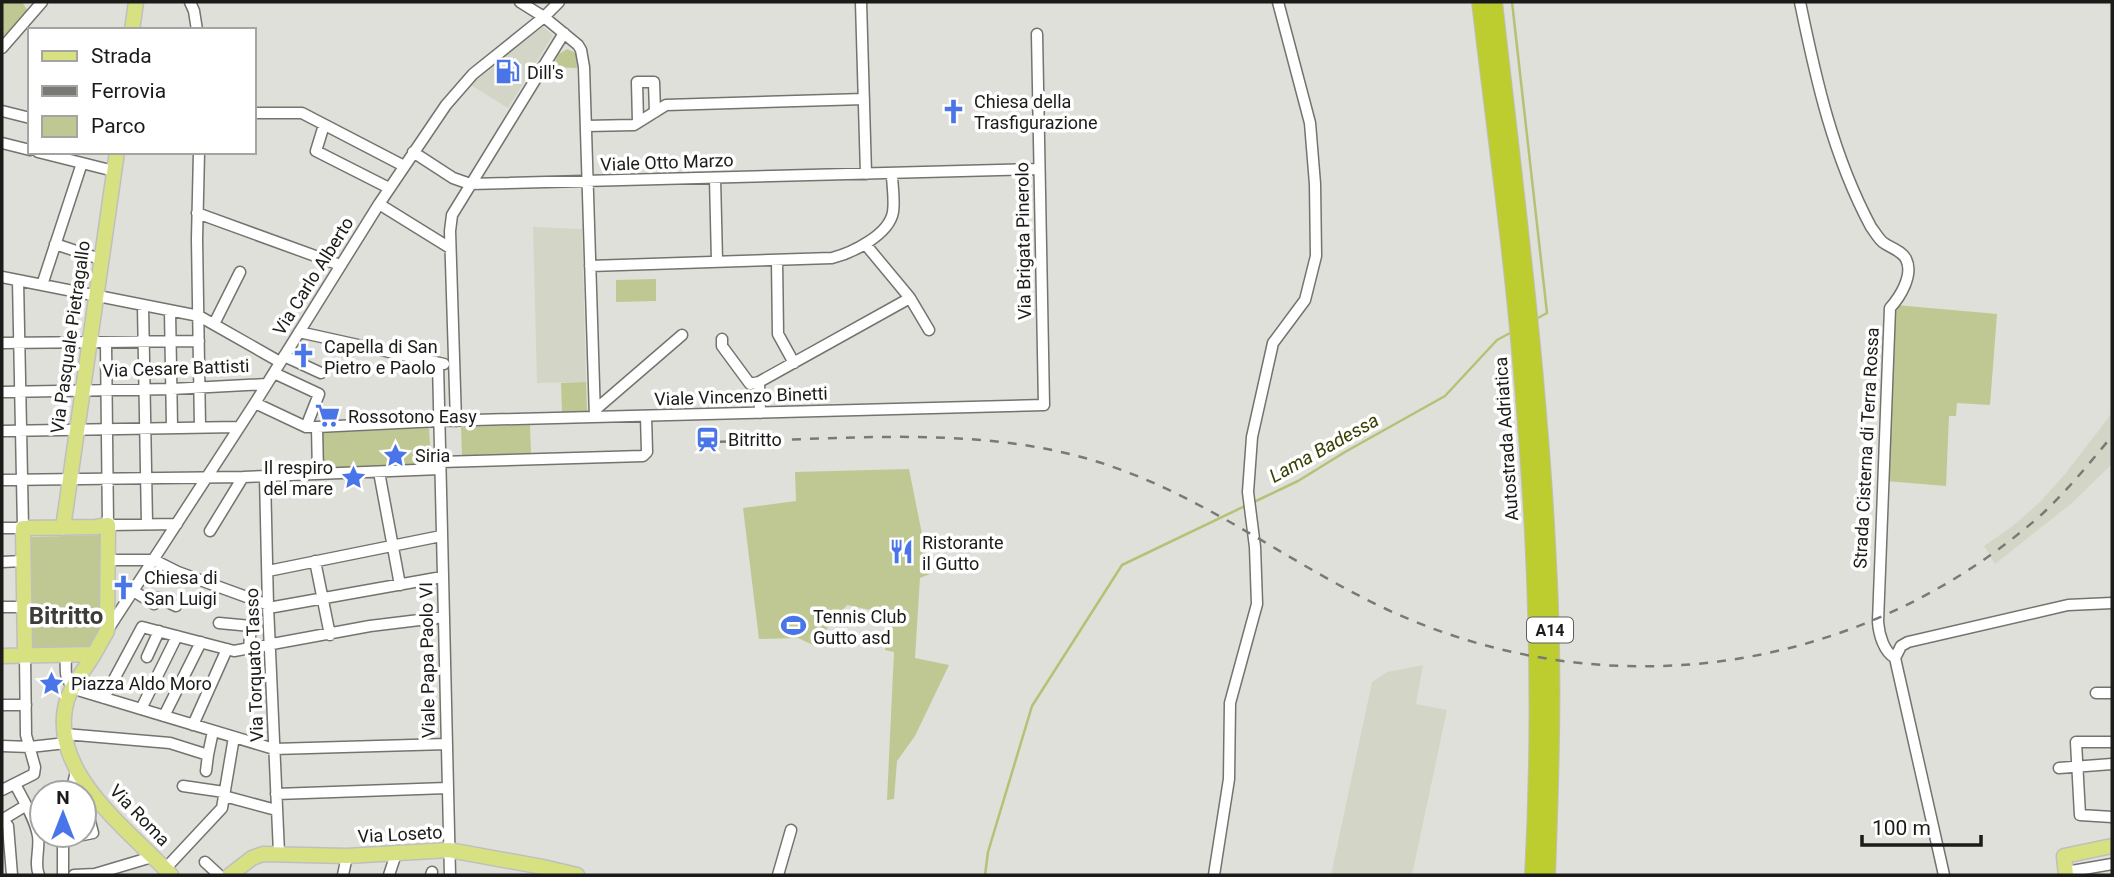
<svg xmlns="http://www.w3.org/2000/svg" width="2114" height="877" viewBox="0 0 2114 877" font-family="Roboto,sans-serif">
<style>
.built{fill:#d3d6c7}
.green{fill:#bfc893}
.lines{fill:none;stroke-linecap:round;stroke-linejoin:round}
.stream{stroke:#b6c176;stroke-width:2.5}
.minor-casing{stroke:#73746e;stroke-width:13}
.major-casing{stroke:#bfbfbf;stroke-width:17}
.highway-casing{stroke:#bfbfbf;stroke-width:18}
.minor{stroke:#fff;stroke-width:10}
.major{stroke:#d7e182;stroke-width:14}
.highway{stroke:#bdcd2f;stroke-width:16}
.rail{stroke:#797a76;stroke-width:2.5;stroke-dasharray:9 9;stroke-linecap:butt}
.labels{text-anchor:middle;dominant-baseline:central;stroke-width:7;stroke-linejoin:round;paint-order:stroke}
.shield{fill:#fff;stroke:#5f5f5e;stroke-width:2}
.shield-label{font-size:16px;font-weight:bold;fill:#1b1b19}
.poi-label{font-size:18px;fill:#1b1b19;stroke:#fff;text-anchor:start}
.street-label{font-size:18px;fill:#1b1b19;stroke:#fff}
.water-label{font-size:19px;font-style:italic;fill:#393f03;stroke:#fff}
.district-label{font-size:24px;font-weight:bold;fill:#3d3e39;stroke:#fff}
</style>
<rect width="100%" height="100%" fill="#dfe0d9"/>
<!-- built -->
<path class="built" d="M542 26 553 35 508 108 469 84Z
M533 227 582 229 586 382 537 383Z
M2112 413V464L2072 503 1995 564 1984 546 2014 525 2040 502 2065 474Z
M1423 665 1416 704 1447 710 1412 875H1331L1372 682 1387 672Z"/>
<!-- green -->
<path class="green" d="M2 2H22L28 11 2 41Z
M567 49 576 53 577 68 552 67 559 54Z
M656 279V301L616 302V280Z
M1896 305 1997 314 1990 405 1957 403 1956 416H1949L1946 486 1886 481Z
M586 382 587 411 562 412 561 383Z
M530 425 531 453 462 456 461 427Z
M429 428 431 464 323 468 322 433Z
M909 469 930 574 920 578 915 658 949 665 915 736 897 761 894 799 887 800 894 652 885 650 889 614 847 605 813 645 798 638 759 639 743 508 796 501 795 472Z
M101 535 102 633 96 643 88 648 32 649 31 537Z"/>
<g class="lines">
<!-- stream -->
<path class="stream" d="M1512 2 1547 313 1536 319
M1254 502 1298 481 1345 452 1445 396 1497 340 1512 332
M985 875 988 852 1032 706 1122 565 1245 506"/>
<defs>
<path id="minor" d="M190 2 194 11 197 30
M520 2 544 17 578 45 581 50 584 67 595 417
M861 2 866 174
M1800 2C1816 80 1833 156 1871 227 1875 232 1879 240 1884 243 1891 248 1902 251 1906 259 1914 275 1900 297 1890 308L1878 622C1879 635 1884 652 1895 658L1944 875
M2 48 42 2
M2 111 30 118
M254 113H302L404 166
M638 122 637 82H654L655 112
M324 125 316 151 389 188
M586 126 634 125 666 105 864 99
M2 143 30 150
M38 152 114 171
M199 152 197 239 200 427
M413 152 453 178 470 184 1039 169
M715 178 717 261
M379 204 450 248
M197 213 340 265
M55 244 100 259
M866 245 910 298 929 330
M777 260 778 334 794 363
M590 266 832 258C852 253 889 235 893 212 895 200 892 185 892 173
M2 277 199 316 280 362
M42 285 82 163
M143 306 147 524
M170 311 172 427
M214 324 240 272
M299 332 444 364
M722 339V346L750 384 759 382 760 413
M2 343 199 341
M106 344 108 525 177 524
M284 356 321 373
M438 363 450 875
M274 373 319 394 306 427
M759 382 910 298
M2 392 172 389 267 384
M255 403 306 427H317L439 421 1044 405 1037 34
M595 410 682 335
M456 421 450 231 452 215 564 33
M317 427 318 474
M2 431 238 427
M440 462 643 456 647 452 646 416
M379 472 400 585
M265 476 268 606 279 853
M2 480 243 477 440 469
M2 528H23L18 280
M210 531 243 477
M108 560H154L178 572 274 607 442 577
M315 561 330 635
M2 562 23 561
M268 571 441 536
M135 592 154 604 159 598 176 606
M2 607H24
M219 623 251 626 249 648
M107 631 255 403 379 204 446 105 473 74 544 17 559 2
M66 654C66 674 62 681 81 691L274 749 447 744
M147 657 159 631
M1895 658 1901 646 1908 642 2068 605 2112 603
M2096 693H2112
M104 698 142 627 234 651 370 626 444 617
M2 705H26
M141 709 177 636
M164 716 201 642
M193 725 227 649
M65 734 170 743 208 755 213 731
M2112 742H2076L2080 815 2112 817
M2 746 30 747 66 743
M2059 768 2112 764
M206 771 208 755
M15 784C23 800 35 818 38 836 40 849 34 864 39 875
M183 786 224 792
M2 790 34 774 35 767 26 735 25 655
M71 793 76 771
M276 794 447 788
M224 796 276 810
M2 820 25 806
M3 820 8 826 12 875
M63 835V875
M63 839 93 833 89 818 84 811
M205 862 219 875
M165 869 222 808 234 737
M2066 872 2112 864
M74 875 95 874 152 857
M343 875 347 856
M389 875 397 851
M431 875 432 872
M778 875 791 830
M1214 875 1229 779 1230 703 1257 604 1255 547 1248 492 1252 437 1273 343 1305 300 1316 256 1315 184 1310 123 1278 2"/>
<path id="major" d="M132 30 136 2
M63 528 117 152
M94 654C86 668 72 684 67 700 46 771 129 830 171 875
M2 656 94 654 107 631 108 525 96 527 23 528 25 655
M230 875 252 858 263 854 347 856 449 850 543 867 577 875
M2066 875 2064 856 2112 846"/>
<path id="highway" d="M1480 2C1495 130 1513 258 1523 387 1537 549 1542 713 1533 875
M1494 2C1515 188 1539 374 1548 562 1554 666 1551 771 1547 875"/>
</defs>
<!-- minor casing -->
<use href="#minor" class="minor-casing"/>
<!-- major casing -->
<use href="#major" class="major-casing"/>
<!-- highway casing -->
<use href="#highway" class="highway-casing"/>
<!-- minor -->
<use href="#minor" class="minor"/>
<!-- major -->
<use href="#major" class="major"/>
<!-- highway -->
<use href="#highway" class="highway"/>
<!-- rail -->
<path class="rail" d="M702 442C827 441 964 424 1085 458 1198 490 1282 560 1386 609 1605 711 1858 675 2040 516 2066 492 2089 464 2112 436"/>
</g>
<!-- icons -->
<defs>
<symbol id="fuel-bare" viewBox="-9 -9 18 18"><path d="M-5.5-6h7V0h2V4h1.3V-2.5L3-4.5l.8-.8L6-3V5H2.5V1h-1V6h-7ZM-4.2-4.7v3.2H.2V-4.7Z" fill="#4a75e8" stroke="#fff" stroke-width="2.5" paint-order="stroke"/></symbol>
<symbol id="church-bare" viewBox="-9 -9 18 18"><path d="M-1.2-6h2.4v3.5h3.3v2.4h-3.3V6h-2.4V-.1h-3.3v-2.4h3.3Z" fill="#4a75e8" stroke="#fff" stroke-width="2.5" paint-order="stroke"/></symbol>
<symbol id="supermarket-bare" viewBox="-9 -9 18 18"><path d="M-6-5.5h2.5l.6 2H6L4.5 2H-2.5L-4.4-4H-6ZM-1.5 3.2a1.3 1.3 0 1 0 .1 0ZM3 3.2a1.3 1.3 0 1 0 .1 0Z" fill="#4a75e8" stroke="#fff" stroke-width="2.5" paint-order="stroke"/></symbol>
<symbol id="station-bare" viewBox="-9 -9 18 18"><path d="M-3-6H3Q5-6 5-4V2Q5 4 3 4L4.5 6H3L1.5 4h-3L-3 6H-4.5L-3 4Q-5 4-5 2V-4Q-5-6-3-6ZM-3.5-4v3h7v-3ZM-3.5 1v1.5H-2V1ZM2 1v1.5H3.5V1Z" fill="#4a75e8" stroke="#fff" stroke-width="2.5" paint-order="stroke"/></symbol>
<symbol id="sight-bare" viewBox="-9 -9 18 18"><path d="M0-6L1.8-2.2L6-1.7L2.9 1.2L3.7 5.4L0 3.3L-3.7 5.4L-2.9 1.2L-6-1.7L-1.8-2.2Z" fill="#4a75e8" stroke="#fff" stroke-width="2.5" paint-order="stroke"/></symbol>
<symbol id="restaurant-bare" viewBox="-9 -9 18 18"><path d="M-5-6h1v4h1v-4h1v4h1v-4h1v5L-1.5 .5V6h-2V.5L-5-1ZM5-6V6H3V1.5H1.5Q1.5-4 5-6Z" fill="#4a75e8" stroke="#fff" stroke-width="2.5" paint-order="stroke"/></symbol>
<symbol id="stadium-bare" viewBox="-9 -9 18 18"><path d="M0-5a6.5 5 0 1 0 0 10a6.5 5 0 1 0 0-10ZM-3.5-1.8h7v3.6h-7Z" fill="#4a75e8" stroke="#fff" stroke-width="2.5" paint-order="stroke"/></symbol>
</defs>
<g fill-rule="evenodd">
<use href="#fuel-bare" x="490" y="54" width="35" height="35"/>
<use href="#church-bare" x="936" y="94" width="35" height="35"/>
<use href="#church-bare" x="286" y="338" width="35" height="35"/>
<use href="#supermarket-bare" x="310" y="398" width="35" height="35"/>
<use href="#station-bare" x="690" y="422" width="35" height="35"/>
<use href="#sight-bare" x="378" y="438" width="35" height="35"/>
<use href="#sight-bare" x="336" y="460" width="35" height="35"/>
<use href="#restaurant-bare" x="884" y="534" width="35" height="35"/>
<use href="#church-bare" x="106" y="570" width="35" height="35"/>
<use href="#stadium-bare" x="776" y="608" width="35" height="35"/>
<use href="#sight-bare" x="34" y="666" width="35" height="35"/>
</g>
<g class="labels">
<!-- shield labels -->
<rect class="shield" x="1527" y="617.5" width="46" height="25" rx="5"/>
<g class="shield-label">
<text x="1550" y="630">A14</text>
</g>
<!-- poi labels -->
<g class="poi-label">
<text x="527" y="72">Dill's</text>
<text x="974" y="101">Chiesa della<tspan x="974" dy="21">Trasfigurazione</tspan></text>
<text x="324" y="346">Capella di San<tspan x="324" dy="21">Pietro e Paolo</tspan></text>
<text x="348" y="416">Rossotono Easy</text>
<text x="728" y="439">Bitritto</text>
<text x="415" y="455">Siria</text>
<text x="333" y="467" text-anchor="end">Il respiro<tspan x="333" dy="21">del mare</tspan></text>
<text x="922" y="542">Ristorante<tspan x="922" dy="21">il Gutto</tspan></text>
<text x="144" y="577">Chiesa di<tspan x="144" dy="21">San Luigi</tspan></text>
<text x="813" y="616">Tennis Club<tspan x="813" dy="21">Gutto asd</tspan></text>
<text x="71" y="683">Piazza Aldo Moro</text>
</g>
<!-- street labels -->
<g class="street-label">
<text transform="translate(667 162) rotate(-2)">Viale Otto Marzo</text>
<text transform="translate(1023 241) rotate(-91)">Via Brigata Pinerolo</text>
<text transform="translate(313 276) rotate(-58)">Via Carlo Alberto</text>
<text transform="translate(70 337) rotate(-82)">Via Pasquale Pietragallo</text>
<text transform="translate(176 368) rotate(-2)">Via Cesare Battisti</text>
<text transform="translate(741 396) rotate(-2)">Viale Vincenzo Binetti</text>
<text transform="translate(1506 439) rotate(-94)">Autostrada Adriatica</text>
<text transform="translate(1866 448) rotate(-87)">Strada Cisterna di Terra Rossa</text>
<text transform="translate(427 660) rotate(-91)">Viale Papa Paolo VI</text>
<text transform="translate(254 665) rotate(-92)">Via Torquato Tasso</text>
<text transform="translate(140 815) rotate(46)">Via Roma</text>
<text transform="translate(400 834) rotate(-3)">Via Loseto</text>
</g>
<!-- water labels -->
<g class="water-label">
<text transform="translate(1324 448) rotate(-29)">Lama Badessa</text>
</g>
<!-- district labels -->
<g class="district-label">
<text x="66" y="616">Bitritto</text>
</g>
</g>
<!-- border -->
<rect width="2114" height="877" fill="none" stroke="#1b1b19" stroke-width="7"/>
<!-- legend -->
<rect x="28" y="28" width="228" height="126" fill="#ffffff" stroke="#a4a4a3" stroke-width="2"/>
<rect x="42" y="51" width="35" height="10" fill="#d7e182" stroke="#a4a4a3" stroke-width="2"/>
<text x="91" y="63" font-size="21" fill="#1b1b19">Strada</text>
<rect x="42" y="86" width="35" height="10" fill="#797a76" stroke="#a4a4a3" stroke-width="2"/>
<text x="91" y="98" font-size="21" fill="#1b1b19">Ferrovia</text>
<rect x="42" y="116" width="35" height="21" fill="#bfc893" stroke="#a4a4a3" stroke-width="2"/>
<text x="91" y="133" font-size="21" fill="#1b1b19">Parco</text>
<!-- north arrow -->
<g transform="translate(63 814)"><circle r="33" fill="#ffffff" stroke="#a4a4a3" stroke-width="2"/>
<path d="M0-5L12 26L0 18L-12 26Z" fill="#4a75e8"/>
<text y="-10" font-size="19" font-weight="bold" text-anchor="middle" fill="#1b1b19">N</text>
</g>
<!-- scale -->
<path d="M1862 835v10h119v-10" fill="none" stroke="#1b1b19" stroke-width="3.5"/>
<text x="1872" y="835" font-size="21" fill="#1b1b19" stroke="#ffffff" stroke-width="5" paint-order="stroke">100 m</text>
</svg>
